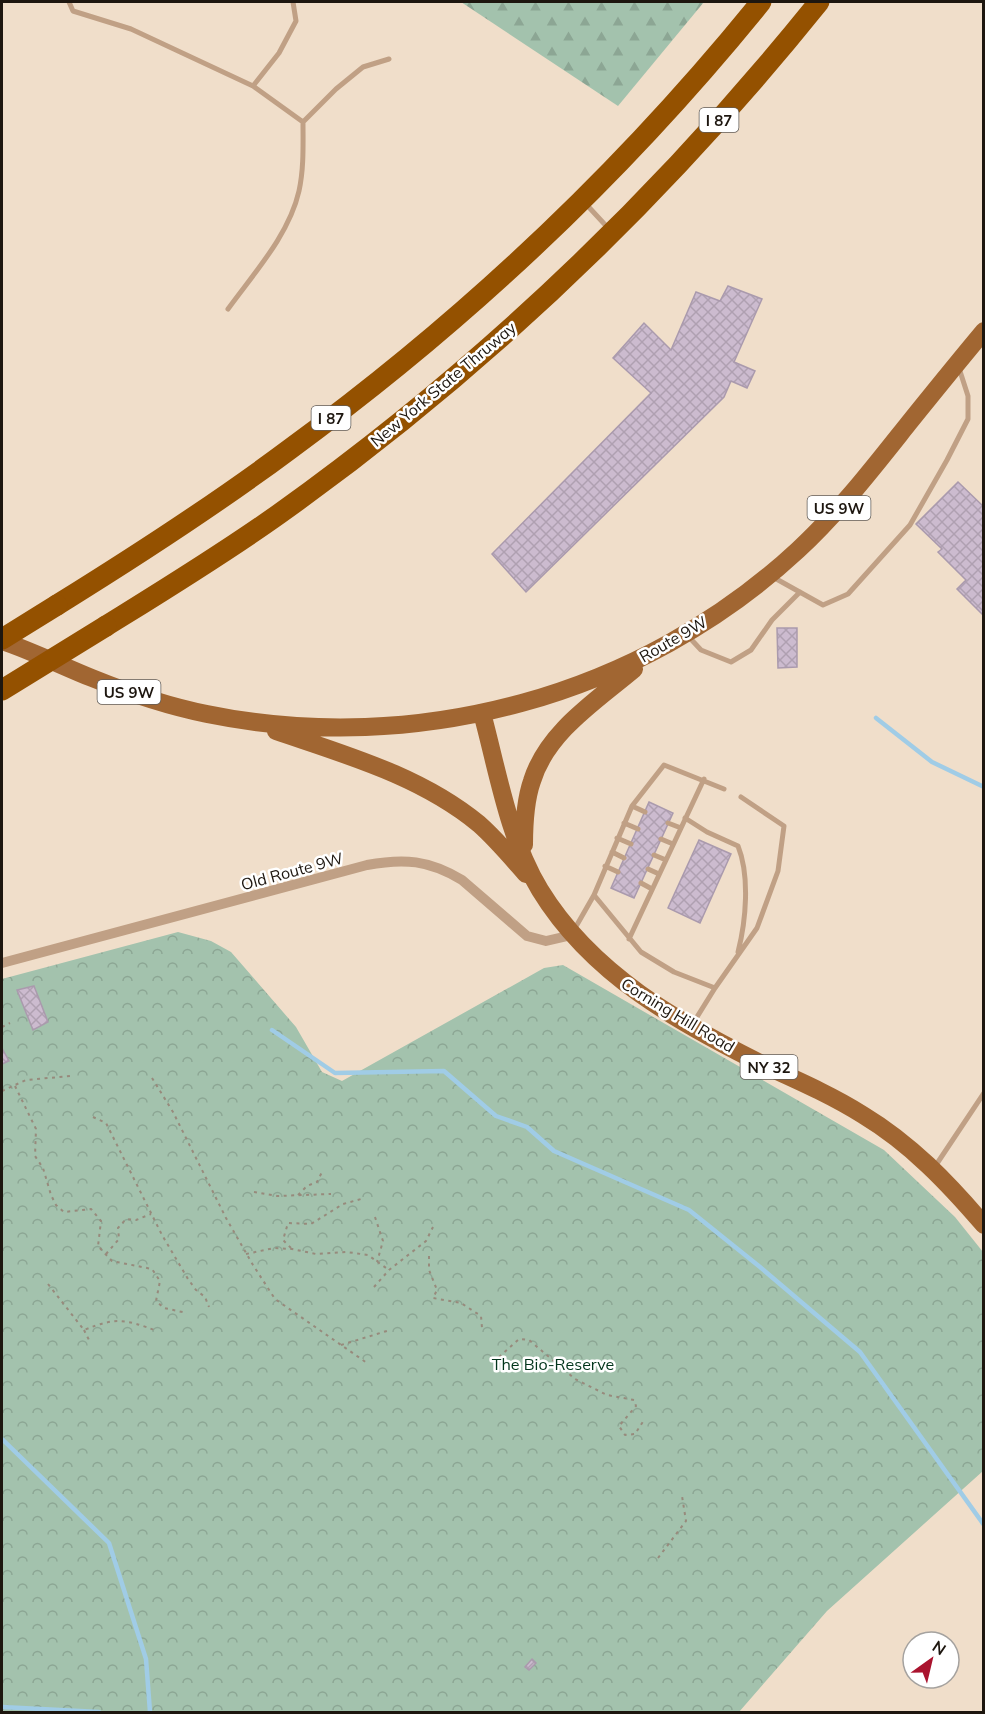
<svg xmlns="http://www.w3.org/2000/svg" width="985" height="1714" viewBox="0 0 985 1714" font-family="Mulish,sans-serif">
<style>
.forest{fill:url(#forest-firs)}
.park{fill:url(#park-crowns)}
.lines{fill:none;stroke-linecap:round;stroke-linejoin:round}
.stream{stroke:#a0cce6;stroke-width:4.5}
.building{fill:url(#building-cross-hatch);stroke:#aa9aad;stroke-width:1.5}
.path{stroke:#978a7c;stroke-width:2;stroke-dasharray:3 4.5;stroke-linecap:butt}
.lane{stroke:#c0a085;stroke-width:5}
.street{stroke:#c0a085;stroke-width:10}
.primary{stroke:#a16632;stroke-width:18}
.highway{stroke:#945100;stroke-width:21}
.highway-bridge{stroke:#945100;stroke-width:21}
.labels{text-anchor:middle;dominant-baseline:central;stroke-width:5;stroke-linejoin:round;paint-order:stroke}
.shield{fill:#fff;stroke:#615c57;stroke-width:1.5}
.shield-label{font-size:15px;font-weight:bold;fill:#1d160f}
.street-label{font-size:16px;fill:#1d160f;stroke:#fff}
.park-label{font-size:16px;fill:#00341a;stroke:#fff}
</style>
<defs>
<pattern id="forest-firs" width="22" height="20" patternUnits="userSpaceOnUse" patternTransform="scale(1.5)"><rect width="22" height="20" fill="#a3c2ad"/><path d="M5 1l3.5 6h-7zM16 11l3.5 6h-7z" fill="#8ca694"/></pattern>
<pattern id="park-crowns" width="20" height="18" patternUnits="userSpaceOnUse" patternTransform="scale(1.5)"><rect width="20" height="18" fill="#a3c2ad"/><path d="M2 6a3 3 0 1 1 6 0M12 15a3 3 0 1 1 6 0" fill="none" stroke="#8ca694"/></pattern>
<pattern id="building-cross-hatch" width="8" height="8" patternUnits="userSpaceOnUse" patternTransform="scale(1.5)"><rect width="8" height="8" fill="#ccbbcf"/><path d="M0 0l8 8M0 8l8-8" fill="none" stroke="#afa0b1"/></pattern>
</defs>
<rect width="100%" height="100%" fill="#f0deca"/>
<!-- forest -->
<path class="forest" d="M461 2H704L618 106Z"/>
<!-- park -->
<path class="park" d="M178 932 211 941 231 952 296 1027 322 1072 342 1081 544 968 563 965 884 1150 955 1217 983 1252V1471L827 1611 739 1712H2V979Z"/>
<g class="lines">
<!-- stream -->
<path class="stream" d="M876 718 932 762 984 787
M272 1030 335 1073 444 1071 496 1116 527 1127 554 1151 689 1210 760 1267 860 1352 984 1525
M2 1439 109 1543 146 1659 150 1712
M2 1707 99 1712"/>
</g>
<!-- building -->
<path class="building" d="M728 286 762 299 734 362 755 371 747 388 731 381 724 397 526 592 492 554 651 393 613 358 644 323 671 350 696 292 720 301Z
M958 482 984 507 983 615 957 589 966 580 938 552 942 549 916 524Z
M777 628H797V667L778 668Z
M649 802 673 813 634 898 611 888Z
M699 840 731 854 700 923 668 908Z
M34 986 48 1022 33 1030 17 990Z
M3 1050 9 1061 2 1064V1051Z
M532 1659 536 1663 529 1670 525 1667Z"/>
<g class="lines">
<!-- path -->
<path class="path" d="M2 1027 10 1023
M152 1078 173 1112 226 1218 253 1265 275 1299 367 1363
M15 1086 36 1129 35 1156 43 1168 51 1195 56 1205 64 1212 91 1209 101 1221 98 1246 112 1261 152 1269 160 1281 156 1301 164 1308 187 1313
M2 1091 26 1080 71 1076
M93 1117 106 1123 162 1235 188 1279 196 1290 205 1297 209 1307
M254 1192 277 1196 331 1194
M298 1195 307 1186 317 1182 323 1170
M375 1217 383 1241 377 1262
M291 1248 283 1240 288 1223 311 1224 343 1204 361 1199
M106 1254 119 1239 118 1228 126 1219 136 1220 151 1214
M246 1254 274 1248 292 1249 316 1254 347 1252 368 1255 389 1270
M429 1256V1270L437 1290 433 1298 461 1303 481 1316 482 1328
M48 1284 84 1330C116 1317 125 1319 157 1331
M374 1287 389 1270 426 1241 433 1227
M84 1330 89 1340
M341 1345 390 1330
M499 1357 519 1339 529 1340 575 1379 607 1395 634 1400 636 1406 619 1426 625 1435 635 1434 644 1420
M658 1558 686 1521 682 1496"/>
<!-- lane -->
<path class="lane" d="M69 2 73 11 131 29 253 86 279 53 296 21 293 2
M253 86 303 122
M585 203 609 229
M228 309C254 273 289 235 299 191 304 168 303 145 303 122L336 89 363 67 389 59
M771 576 823 605 848 594 910 525 947 460 968 419V396L959 368
M688 636 701 650 731 662 751 650 772 620 800 592
M632 806 645 812
M685 818 707 832 738 846C750 876 746 921 738 952
M624 823 638 829
M668 823 681 828
M617 838 631 844
M661 839 673 844
M612 852 624 858
M654 855 666 860
M605 866 618 872
M648 869 659 874
M641 883 652 889
M594 895 641 952 674 972 715 988
M574 930 594 895 632 806 664 765 724 789
M629 939 704 779
M692 1025 715 988 757 928 778 871 784 826 741 797
M934 1168 984 1093"/>
<!-- street -->
<path class="street" d="M2 963 367 865C404 858 429 860 462 880L527 936 546 941 572 935"/>
<!-- primary -->
<path class="primary" d="M2 641C32 651 62 666 92 678 129 693 167 706 207 714 416 757 641 696 798 550 839 512 873 468 908 424 933 393 958 362 984 331
M482 713C498 772 508 837 540 890 592 975 679 1023 766 1066 799 1081 833 1096 863 1115 911 1144 948 1183 984 1225
M276 731C346 755 421 776 479 824 496 839 511 857 526 874
M524 845C524 823 525 801 532 781 547 732 596 701 634 669"/>
<!-- highway -->
<path class="highway" d="M57 605C136 556 215 505 290 449 465 321 625 170 761 2
M106 626C164 590 223 554 279 514 482 369 663 196 819 2"/>
<!-- highway-bridge -->
<path class="highway-bridge" d="M2 639 57 605
M2 690 106 626"/>
</g>
<g class="labels">
<!-- shield labels -->
<g class="shield">
<rect x="699.5" y="108" width="39" height="24" rx="4.5"/>
<rect x="311.5" y="406" width="39" height="24" rx="4.5"/>
<rect x="807.5" y="496" width="63" height="24" rx="4.5"/>
<rect x="97.5" y="680" width="63" height="24" rx="4.5"/>
<rect x="740.5" y="1055" width="57" height="24" rx="4.5"/>
</g>
<g class="shield-label">
<text x="719" y="120">I 87</text>
<text x="331" y="418">I 87</text>
<text x="839" y="508">US 9W</text>
<text x="129" y="692">US 9W</text>
<text x="769" y="1067">NY 32</text>
</g>
<!-- street labels -->
<g class="street-label">
<text transform="translate(443 384) rotate(-40)">New York State Thruway</text>
<text transform="translate(673 639) rotate(-30)">Route 9W</text>
<text transform="translate(292 871) rotate(-15)">Old Route 9W</text>
<text transform="translate(678 1015) rotate(31)">Corning Hill Road</text>
</g>
<!-- park labels -->
<g class="park-label">
<text x="553" y="1364">The Bio-Reserve</text>
</g>
</g>
<!-- border -->
<rect width="985" height="1714" fill="none" stroke="#1d160f" stroke-width="6"/>
<!-- north arrow -->
<g transform="translate(931 1660) rotate(34)"><circle r="28" fill="#ffffff" stroke="#a5a29f" stroke-width="1.5"/>
<path d="M0-4.5L10 22L0 15L-10 22Z" fill="#aa132e"/>
<text y="-9" font-size="16" font-weight="bold" text-anchor="middle" fill="#1d160f">N</text>
</g>
</svg>
